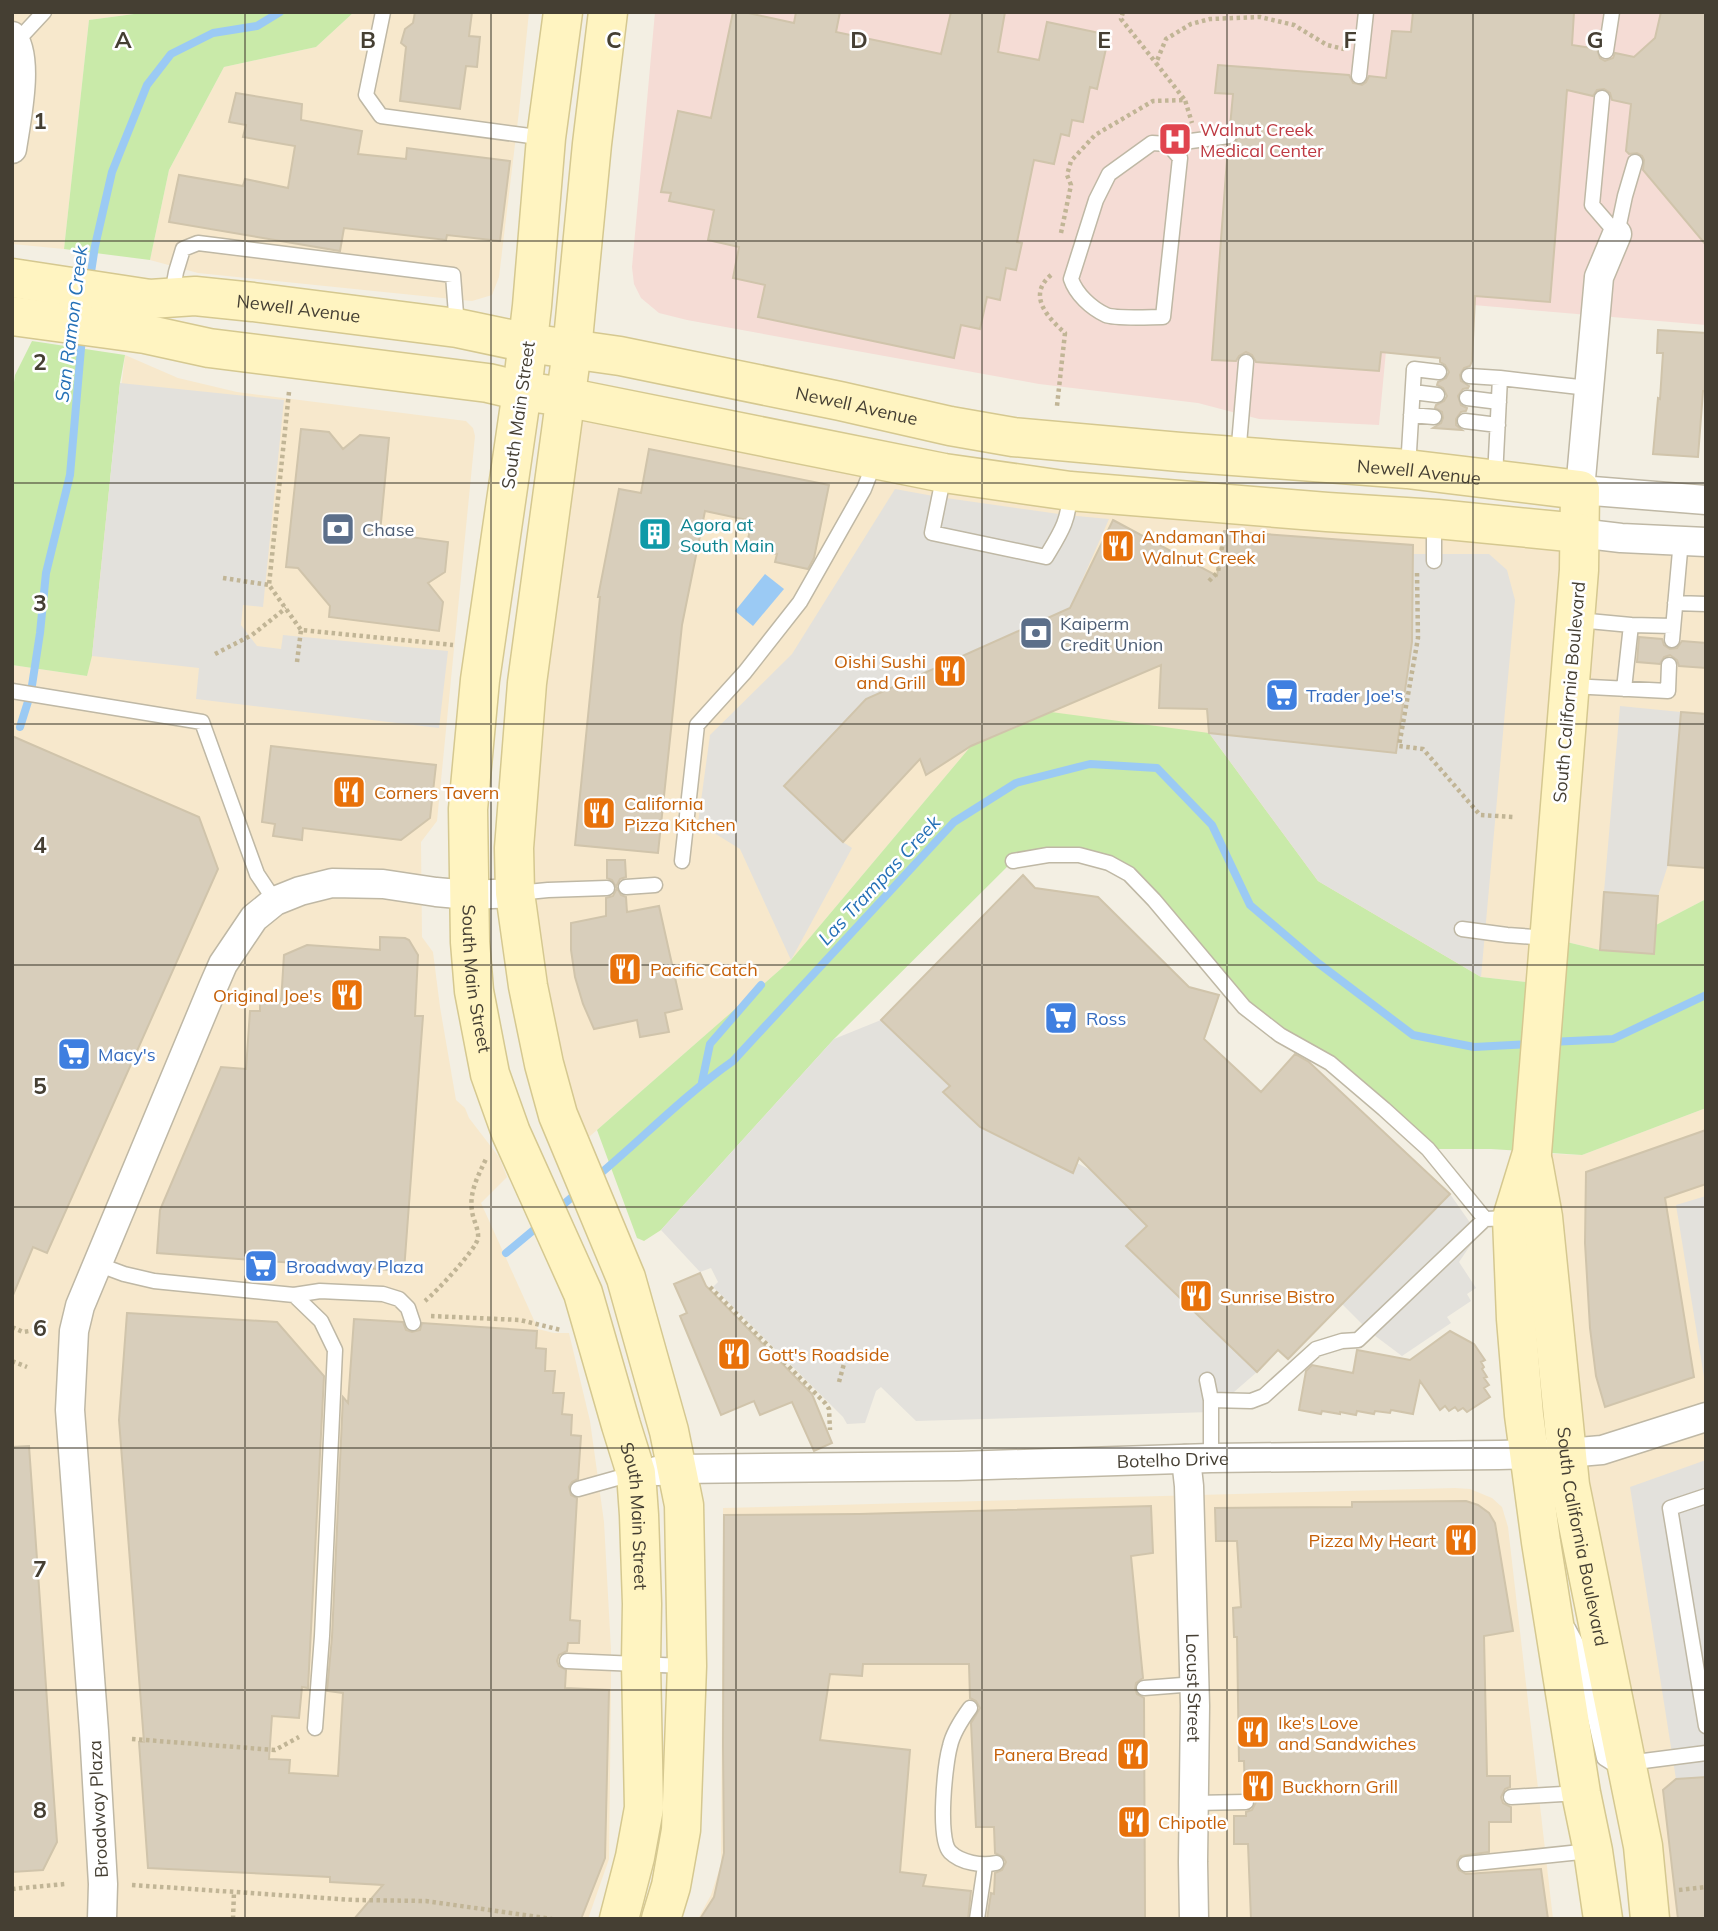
<svg xmlns="http://www.w3.org/2000/svg" width="1718" height="1931" viewBox="0 0 1718 1931" font-family="Mulish,sans-serif">
<style>
.commercial{fill:#f7e8cc}
.medical{fill:#f5dcd5}
.green{fill:#c9eaa9}
.parking{fill:#e3e1dc}
.water{fill:#9bcaf4}
.lines{fill:none;stroke-linecap:round;stroke-linejoin:round}
.stream{stroke:#9bcaf4;stroke-width:8}
.building{fill:#d8cebb;stroke:#d0c4ab;stroke-width:2}
.lane-casing{stroke:#bfb8a5;stroke-width:17}
.street-casing{stroke:#bfb8a5;stroke-width:31}
.secondary-casing{stroke:#d5c890;stroke-width:41}
.path{stroke:#c1b596;stroke-width:4.5;stroke-dasharray:3.5 3.5;stroke-linecap:butt}
.lane{stroke:#fff;stroke-width:14}
.street{stroke:#fff;stroke-width:28}
.secondary{stroke:#fff4c1;stroke-width:38}
.grid{fill:none;stroke:#453f33;stroke-width:2;stroke-opacity:0.55}
.labels{text-anchor:middle;dominant-baseline:central;stroke-width:5;stroke-linejoin:round;paint-order:stroke}
.health-label{font-size:18px;fill:#be3a42;stroke:#fff;text-anchor:start}
.street-label{font-size:18px;fill:#453f33;stroke:#fff}
.culture-label{font-size:18px;fill:#0d838f;stroke:#fff;text-anchor:start}
.service-label{font-size:18px;fill:#4e5e75;stroke:#fff;text-anchor:start}
.food-label{font-size:18px;fill:#c56008;stroke:#fff;text-anchor:start}
.shop-label{font-size:18px;fill:#366cbe;stroke:#fff;text-anchor:start}
.water-label{font-size:19px;font-style:italic;fill:#2671b7;stroke:#fff}
.grid-label{font-size:23px;text-anchor:middle;font-weight:bold;fill:#453f33;stroke:#fff;stroke-width:5;stroke-linejoin:round;paint-order:stroke}
</style>
<rect width="100%" height="100%" fill="#f3efe3"/>
<!-- commercial -->
<path class="commercial" d="M12 12H149L89 20 64 249 12 244Z
M354 12H529L519 111 499 277 492 295 472 301 198 273 150 260 169 170 224 67 316 47Z
M125 355 178 378 237 392 466 421 473 428 475 436 437 821 421 842 422 937 433 952 440 1007 456 1100 465 1108 469 1118 499 1157 507 1177 481 1203 538 1329 554 1333H569L590 1421 604 1522 611 1650V1694L609 1859 588 1919H12V665L87 676Z
M565 397 944 473 1706 542V899L1656 925 1654 954 1600 950 1550 938 1545 984 1481 977 971 746 791 960 573 1151 522 938Z
M1706 1108V1919H1650L1532 1153 1582 1155Z
M1455 1488 1470 1489 1492 1498 1502 1507 1508 1527 1553 1919H698L711 1895 721 1864 723 1508Z"/>
<!-- medical -->
<path class="medical" d="M655 12H1706V325L1391 298 1379 425 1259 419 1198 403 1039 384 687 320 659 313 641 298 634 284 632 267Z"/>
<!-- green -->
<path class="green" d="M149 12H354L316 47 224 67 169 170 150 260 64 249 89 20Z
M32 341 125 355 120 383 92 656 87 676 12 665V397L15 375Z
M1051 712 1209 733 1318 881 1481 977 1544 984 1550 938 1600 950 1654 954 1656 925 1706 899V1108L1582 1155 1491 1149H1428L1384 1109 1280 1035 1129 874 1079 855 1013 861 834 1039 661 1230 644 1241 637 1238 597 1130 791 960 971 746Z"/>
<!-- parking -->
<path class="parking" d="M120 383 284 400 263 607 243 605 241 625 257 646 281 649 283 635 448 651 439 728 196 699 199 668 92 656Z
M895 489 939 497 1066 515 1109 519 1070 608 866 699 784 785 843 842 852 848 791 960 740 849 698 823 710 735 792 654Z
M1413 554H1489L1507 570 1515 600 1481 977 1318 881 1209 733 1396 753 1412 642Z
M1620 706 1681 712 1668 865 1658 896 1604 892Z
M881 1020 950 1086 943 1093 980 1127 1072 1172 1077 1163 1090 1170 1147 1226 1126 1246 1257 1372 1211 1412 916 1421 881 1387 876 1391 865 1423 847 1424 843 1417 713 1287 718 1282 711 1268 700 1272 661 1230 834 1039Z
M1450 1194 1478 1234 1459 1262 1476 1288 1467 1294 1471 1301 1447 1317 1451 1323 1402 1356 1370 1332 1342 1304Z
M1706 1196V1376L1704 1377 1676 1205Z
M1706 1460V1777L1676 1779 1630 1487Z"/>
<!-- water -->
<path class="water" d="M765 574 784 589 753 626 735 611Z"/>
<g class="lines">
<!-- stream -->
<path class="stream" d="M90 279 95 246 112 172 147 85 171 54 213 33 257 26 280 12
M20 727 31 692 40 633 46 573 70 475 82 337
M1550 1042 1613 1039 1706 995
M702 1082 710 1044 761 985
M594 1179C641 1140 683 1096 733 1061L954 822 1016 783 1090 764 1157 768 1212 825 1250 905 1318 963 1413 1035 1474 1047 1531 1044
M557 1210 579 1191
M506 1253 542 1223"/>
</g>
<!-- building -->
<path class="building" d="M415 12H472L469 36 480 37 477 67 466 66 460 109 400 101 406 47 401 43 405 29 413 23Z
M733 12H744L794 23 796 12H840L836 32 941 54 951 12H1005L998 52 1039 60 1047 22 1109 35 1097 89 1090 87 1083 122 1072 120 1069 136 1061 134 1054 164 1034 160 1017 242 1022 243 1016 270 1006 268 1000 300 987 297 980 329 961 325 954 358 758 317 765 285 733 278 739 247 708 240 714 210 669 201 671 193 661 192 678 111 711 118Z
M1413 12H1574L1572 45 1597 49 1600 58 1605 61 1613 58 1615 53 1634 57 1655 38 1661 12H1706V245L1643 170 1644 160 1642 156 1637 153 1629 154 1626 151 1631 104 1612 100 1610 93 1604 89 1597 90 1593 96 1567 90 1550 302 1475 296 1472 361 1470 366 1464 368 1460 375 1461 381 1469 386 1468 388 1463 389 1458 396 1461 405 1467 408 1466 411 1461 412 1456 419V425L1462 430 1433 428 1441 423 1443 418 1442 412 1435 408 1436 405 1444 401 1447 396 1443 388 1437 385 1438 382 1446 378 1449 372 1445 365 1440 362V358L1381 352 1379 371 1256 362 1252 355 1246 352 1239 356 1236 361 1212 360 1228 146 1235 143 1239 135 1236 130 1230 127 1233 94 1215 93 1218 65 1349 75 1353 83 1362 85 1366 82 1369 76 1386 78 1392 31 1411 32Z
M236 93 302 104 301 120 362 131 358 154 406 159 407 148 510 161 500 241 447 235 446 240 344 228 340 251 169 222 179 175 243 186 245 179 288 188 295 146 243 137 246 125 229 122Z
M1658 330 1706 333V391H1703L1698 457 1653 454 1658 398 1660 399 1663 353H1657Z
M301 429 329 432 343 449 360 435 389 438 380 533 448 542 445 572 428 583 443 602 439 631 329 617 330 606 298 568 286 567Z
M649 449 829 485 814 558 808 569 775 562 777 554 746 548 752 521 705 511 682 625 658 853 575 845 600 597H598L619 489 641 493Z
M1113 520 1217 576 1224 531 1413 545 1412 642 1396 753 1209 733 1207 709 1159 708 1161 665 971 746 926 775 920 759 843 842 784 786 866 699 1070 608Z
M1639 637 1662 639 1664 645 1670 649 1677 648 1682 641 1706 643V668L1679 666 1677 660 1670 655 1664 657 1660 664 1637 662Z
M1681 712 1706 714V868L1668 865Z
M12 736 199 817 218 869 47 1253 33 1247 13 1295Z
M271 746 436 765 430 818 401 840 303 828 302 840 273 836 275 824 262 822Z
M607 860H625L626 877 620 879 616 887 612 880 607 878Z
M1023 875 1035 888 1098 897 1189 987 1219 995 1204 1039 1261 1092 1295 1054 1309 1062 1450 1194 1288 1359 1278 1350 1257 1372 1126 1246 1147 1226 1079 1158 1073 1173 980 1127 943 1092 950 1086 881 1020Z
M617 888 621 895 626 897 627 912 659 906 682 1009 665 1013 669 1032 640 1037 637 1020 594 1029 583 1004 575 977 571 950V923L606 916V898L613 896Z
M1604 892 1658 896 1654 954 1600 950Z
M380 937 405 938 409 940 418 955 415 1016H423L404 1271 157 1253 160 1210 221 1067 246 1069 250 1011H260V1002L281 1003 284 955 307 945 380 950Z
M1706 1130V1184L1665 1198 1694 1377 1605 1407 1596 1376 1590 1328 1585 1243 1586 1172Z
M700 1273 706 1286 812 1394 832 1443 814 1451 792 1402 760 1415 754 1401 721 1415 680 1316 687 1313 674 1284Z
M127 1313 277 1322 324 1376 308 1688 302 1687 299 1718 272 1716 269 1759 290 1760 289 1773 338 1776 343 1693 327 1691 332 1637 343 1397 348 1403 354 1319 403 1322 406 1330 412 1332 420 1330 422 1323 537 1331 536 1348 546 1349 545 1371H555L553 1393H564L562 1414 572 1415 571 1435 581 1436 578 1479 572 1482 569 1487 571 1495 577 1498 570 1620 580 1621 579 1643H568L567 1651 559 1655 557 1661 559 1666 566 1670 565 1688 609 1690 605 1858 581 1919H354L383 1885 330 1882V1877L148 1868 139 1742H144L119 1420Z
M1450 1331 1474 1344 1485 1360 1481 1362 1484 1367 1482 1369 1487 1377 1484 1378 1489 1385 1484 1388 1490 1397 1467 1412 1463 1408 1458 1411 1455 1407 1449 1411 1445 1406 1440 1410 1420 1381 1413 1414 1391 1410 1390 1413 1375 1411 1374 1414 1357 1411 1356 1415 1340 1412V1414L1322 1411 1321 1414 1299 1410 1306 1371 1312 1365 1353 1373 1357 1350 1410 1360Z
M29 1446 57 1842 43 1870 12 1872V1447Z
M1466 1501 1478 1505 1489 1513 1495 1523 1513 1631 1484 1636 1487 1776H1510V1787L1505 1789 1501 1797 1503 1803 1511 1807V1822H1489V1852L1461 1856 1457 1861V1866L1459 1870 1466 1874 1541 1869 1548 1919H1251L1248 1844H1234V1816H1246V1812L1252 1810 1256 1802 1254 1796 1245 1792 1244 1761H1239L1237 1637H1234L1233 1608 1241 1607 1237 1541H1216L1215 1508 1352 1507V1502Z
M1151 1506 1153 1553 1131 1556 1143 1678 1136 1683 1135 1689 1137 1694 1144 1698 1145 1919H987L991 1893 994 1894 995 1873 1002 1870 1006 1862 1003 1857 995 1853 994 1827H976L971 1723 980 1708 976 1701 970 1698 969 1664H863L862 1676 830 1674 820 1740 910 1750 900 1872 926 1875 923 1886 971 1891 968 1919H700L714 1897 724 1853 723 1745 724 1515 859 1514Z
M1706 1777V1919H1678L1663 1790 1676 1779Z"/>
<g class="lines">
<defs>
<path id="lane" d="M383 12 366 95 381 116 545 138
M17 41 44 12
M1606 51 1612 12
M1359 76 1366 12
M1602 98 1592 205 1617 234
M1152 143 1168 144 1180 158 1163 317C1150 317 1115 319 1106 315 1091 308 1076 294 1071 279L1096 200 1109 174Z
M1168 144 1229 136
M1617 234 1625 196 1635 162
M172 294 176 272 183 249 198 243 453 275 457 327
M1469 376 1500 378
M1413 392 1437 395
M1467 398 1499 402
M1411 415 1434 417
M1465 421 1498 425
M1238 456 1246 362
M1408 468 1414 369 1439 372
M944 474 932 533 1046 557C1061 532 1069 521 1070 491
M1495 477 1500 378 1588 388
M1434 561V539L1436 520
M1675 603 1706 604
M1578 620 1631 625 1624 689
M1631 625 1673 626
M1672 640 1681 540
M1571 686 1668 691 1669 665
M12 691 202 722 257 874 275 901
M682 861 697 725 745 672 800 602 864 489 875 461
M1013 861 1048 855H1079L1109 863 1129 874 1154 900 1244 1007 1280 1035 1330 1063 1384 1109 1428 1149 1485 1219 1511 1218
M626 887 655 885
M517 893 548 890 607 888
M1462 929 1507 935 1548 938
M97 1264 124 1274 154 1281 294 1295 320 1291 383 1294 399 1299 408 1308 413 1323
M294 1295 321 1321 335 1350 322 1636 315 1728
M1207 1380 1211 1400V1458
M1211 1400 1251 1401 1264 1396 1316 1349 1342 1341 1358 1340 1485 1219
M578 1489 635 1473
M1706 1496 1670 1508 1706 1726
M1568 1628 1581 1652 1587 1683 1604 1758 1612 1763H1628L1706 1753
M567 1661 684 1666
M1144 1688 1195 1684
M970 1708C962 1719 953 1732 950 1746 945 1764 937 1839 950 1852 961 1863 982 1866 996 1863
M1511 1797 1580 1793
M1194 1803 1246 1802
M1466 1864 1590 1851
M977 1919 985 1866"/>
<g id="street">
<path d="M12 36C30 56 16 122 12 149"/>
<path d="M1617 234 1599 277 1580 490 1706 500"/>
<path d="M1579 533 1621 538 1706 542"/>
<path id="s1" d="M1186 1459 1189 1486 1195 1706 1193 1862 1194 1919"/>
<path id="s2" d="M657 1471 678 1469 958 1466 1211 1458 1499 1455 1567 1453 1602 1450 1706 1417"/>
<path d="M102 1919 103 1884 94 1731 70 1410 74 1331 80 1306 213 987 223 964 254 918 275 901 300 891 332 883 383 884 436 892 469 895 515 893"/>
</g>
<g id="secondary">
<path id="s3" d="M563 12 546 138 532 306 522 391 480 680 468 809 470 942 474 991 490 1074 511 1133 583 1293 621 1425 636 1473 639 1515 642 1604 641 1663 644 1808 635 1857 619 1919"/>
<path d="M608 12 592 144 572 350 527 683 514 848 515 893 528 986 544 1064 558 1115 626 1278 669 1431 684 1505 687 1666 681 1830 671 1886 661 1919"/>
<path id="s4" d="M12 278 150 299 195 296 253 302 457 328 528 343 620 356 840 401 950 426 1013 437 1180 452 1407 469 1580 490 1579 570 1532 1153 1512 1218 1516 1319 1524 1415 1541 1542 1581 1793 1593 1851 1603 1919"/>
<path d="M12 316 145 334 209 348 488 383 522 391 565 397 944 473 1070 491 1327 512 1437 519 1579 533"/>
<path id="s5" d="M1533 1162 1543 1217 1570 1485 1643 1846 1650 1919"/>
</g>
</defs>
<!-- lane casing -->
<use href="#lane" class="lane-casing"/>
<!-- street casing -->
<use href="#street" class="street-casing"/>
<!-- secondary casing -->
<use href="#secondary" class="secondary-casing"/>
<!-- path -->
<path class="path" d="M1123 12 1121 19 1156 63
M1184 99 1156 63 1166 39 1191 24 1210 19 1260 17 1294 25 1327 45 1344 49
M1061 233 1071 185 1067 175 1071 161 1095 135 1153 101 1185 100 1192 123
M1051 275C1027 295 1047 317 1065 333L1057 406
M289 392 269 585 301 630 453 645
M1417 573 1418 638 1399 746 1423 749 1480 815 1514 817
M223 578 269 585
M1209 581 1218 572 1224 534
M215 654 252 635 286 608
M297 662 301 630
M710 1287 825 1403 829 1409 830 1430
M425 1301C436 1292 476 1250 478 1238 479 1229 473 1220 472 1211 469 1192 478 1176 486 1159
M431 1316 520 1320 561 1330
M12 1327 23 1332 48 1328
M12 1361 27 1367
M839 1382 845 1360
M132 1739 275 1750 299 1737
M132 1885 354 1900 426 1901 552 1919
M12 1889 65 1884
M1679 1890 1706 1887
M233 1919 234 1892"/>
<!-- lane -->
<use href="#lane" class="lane"/>
<!-- street -->
<use href="#street" class="street"/>
<!-- secondary -->
<use href="#secondary" class="secondary"/>
</g>
<!-- grid -->
<path class="grid" d="M245 12V1919M491 12V1919M736 12V1919M982 12V1919M1227 12V1919M1473 12V1919M12 241H1706M12 483H1706M12 724H1706M12 965H1706M12 1207H1706M12 1448H1706M12 1690H1706"/>
<!-- icons -->
<defs>
<symbol id="hospital-square" viewBox="-11 -11 22 22"><rect x="-9" y="-9" width="18" height="18" rx="4" fill="#e0444e" stroke="#fff"/><path d="M-5-5h3v3.5h4V-5h3V5h-3V1.5h-4V5h-3Z" fill="#fff"/></symbol>
<symbol id="bank-square" viewBox="-11 -11 22 22"><rect x="-9" y="-9" width="18" height="18" rx="4" fill="#5c6f8a" stroke="#fff"/><path d="M-6-4H6V4H-6ZM0-2.3a2.3 2.3 0 1 0 0 4.6a2.3 2.3 0 1 0 0-4.6Z" fill="#fff"/></symbol>
<symbol id="building-square" viewBox="-11 -11 22 22"><rect x="-9" y="-9" width="18" height="18" rx="4" fill="#0f9aa8" stroke="#fff"/><path d="M-4-6H4V6H1V3H-1V6H-4ZM-2.5-4.3h1.7v1.8h-1.7ZM.8-4.3h1.7v1.8H.8ZM-2.5-1h1.7V.8h-1.7ZM.8-1h1.7V.8H.8Z" fill="#fff"/></symbol>
<symbol id="restaurant-square" viewBox="-11 -11 22 22"><rect x="-9" y="-9" width="18" height="18" rx="4" fill="#e8710a" stroke="#fff"/><path d="M-5-6h1v4h1v-4h1v4h1v-4h1v5L-1.5 .5V6h-2V.5L-5-1ZM5-6V6H3V1.5H1.5Q1.5-4 5-6Z" fill="#fff"/></symbol>
<symbol id="supermarket-square" viewBox="-11 -11 22 22"><rect x="-9" y="-9" width="18" height="18" rx="4" fill="#3f7fe0" stroke="#fff"/><path d="M-6-5.5h2.5l.6 2H6L4.5 2H-2.5L-4.4-4H-6ZM-1.5 3.2a1.3 1.3 0 1 0 .1 0ZM3 3.2a1.3 1.3 0 1 0 .1 0Z" fill="#fff"/></symbol>
</defs>
<g fill-rule="evenodd">
<use href="#hospital-square" x="1156" y="120" width="38" height="38"/>
<use href="#bank-square" x="319" y="510" width="38" height="38"/>
<use href="#building-square" x="636" y="515" width="38" height="38"/>
<use href="#restaurant-square" x="1099" y="527" width="38" height="38"/>
<use href="#bank-square" x="1017" y="614" width="38" height="38"/>
<use href="#restaurant-square" x="931" y="652" width="38" height="38"/>
<use href="#supermarket-square" x="1263" y="676" width="38" height="38"/>
<use href="#restaurant-square" x="330" y="773" width="38" height="38"/>
<use href="#restaurant-square" x="580" y="794" width="38" height="38"/>
<use href="#restaurant-square" x="606" y="950" width="38" height="38"/>
<use href="#restaurant-square" x="328" y="976" width="38" height="38"/>
<use href="#supermarket-square" x="1042" y="999" width="38" height="38"/>
<use href="#supermarket-square" x="55" y="1035" width="38" height="38"/>
<use href="#supermarket-square" x="242" y="1247" width="38" height="38"/>
<use href="#restaurant-square" x="1177" y="1277" width="38" height="38"/>
<use href="#restaurant-square" x="715" y="1335" width="38" height="38"/>
<use href="#restaurant-square" x="1442" y="1521" width="38" height="38"/>
<use href="#restaurant-square" x="1234" y="1713" width="38" height="38"/>
<use href="#restaurant-square" x="1114" y="1735" width="38" height="38"/>
<use href="#restaurant-square" x="1239" y="1767" width="38" height="38"/>
<use href="#restaurant-square" x="1115" y="1803" width="38" height="38"/>
</g>
<g class="labels">
<!-- health labels -->
<g class="health-label">
<text x="1200" y="129">Walnut Creek<tspan x="1200" dy="21">Medical Center</tspan></text>
</g>
<!-- street labels -->
<g class="street-label">
<text stroke="none"><textPath href="#s4" startOffset="289">Newell Avenue</textPath></text>
<text stroke="none"><textPath href="#s4" startOffset="856">Newell Avenue</textPath></text>
<text transform="translate(518 415) rotate(-82)">South Main Street</text>
<text stroke="none"><textPath href="#s4" startOffset="1423">Newell Avenue</textPath></text>
<text transform="translate(1569 692) rotate(-85)">South California Boulevard</text>
<text stroke="none"><textPath href="#s3" startOffset="973">South Main Street</textPath></text>
<text stroke="none"><textPath href="#s2" startOffset="516">Botelho Drive</textPath></text>
<text stroke="none"><textPath href="#s3" startOffset="1538">South Main Street</textPath></text>
<text stroke="none"><textPath href="#s5" startOffset="378">South California Boulevard</textPath></text>
<text stroke="none"><textPath href="#s1" startOffset="229">Locust Street</textPath></text>
<text transform="translate(98 1809) rotate(-93)">Broadway Plaza</text>
</g>
<!-- culture labels -->
<g class="culture-label">
<text x="680" y="524">Agora at<tspan x="680" dy="21">South Main</tspan></text>
</g>
<!-- service labels -->
<g class="service-label">
<text x="362" y="529">Chase</text>
<text x="1060" y="623">Kaiperm<tspan x="1060" dy="21">Credit Union</tspan></text>
</g>
<!-- food labels -->
<g class="food-label">
<text x="1142" y="536">Andaman Thai<tspan x="1142" dy="21">Walnut Creek</tspan></text>
<text x="926" y="661" text-anchor="end">Oishi Sushi<tspan x="926" dy="21">and Grill</tspan></text>
<text x="374" y="792">Corners Tavern</text>
<text x="624" y="803">California<tspan x="624" dy="21">Pizza Kitchen</tspan></text>
<text x="650" y="969">Pacific Catch</text>
<text x="322" y="995" text-anchor="end">Original Joe's</text>
<text x="1220" y="1296">Sunrise Bistro</text>
<text x="758" y="1354">Gott's Roadside</text>
<text x="1436" y="1540" text-anchor="end">Pizza My Heart</text>
<text x="1278" y="1722">Ike's Love<tspan x="1278" dy="21">and Sandwiches</tspan></text>
<text x="1108" y="1754" text-anchor="end">Panera Bread</text>
<text x="1282" y="1786">Buckhorn Grill</text>
<text x="1158" y="1822">Chipotle</text>
</g>
<!-- shop labels -->
<g class="shop-label">
<text x="1306" y="695">Trader Joe's</text>
<text x="1086" y="1018">Ross</text>
<text x="98" y="1054">Macy's</text>
<text x="286" y="1266">Broadway Plaza</text>
</g>
<!-- water labels -->
<g class="water-label">
<text transform="translate(71 324) rotate(-83)">San Ramon Creek</text>
<text transform="translate(879 880) rotate(-47)">Las Trampas Creek</text>
</g>
</g>
<g class="grid-label">
<text x="123" y="48">A</text>
<text x="368" y="48">B</text>
<text x="614" y="48">C</text>
<text x="859" y="48">D</text>
<text x="1104" y="48">E</text>
<text x="1350" y="48">F</text>
<text x="1595" y="48">G</text>
<text x="40" y="129">1</text>
<text x="40" y="370">2</text>
<text x="40" y="611">3</text>
<text x="40" y="853">4</text>
<text x="40" y="1094">5</text>
<text x="40" y="1336">6</text>
<text x="40" y="1577">7</text>
<text x="40" y="1818">8</text>
</g>
<!-- border -->
<rect width="1718" height="1931" fill="none" stroke="#453f33" stroke-width="28"/>
</svg>
